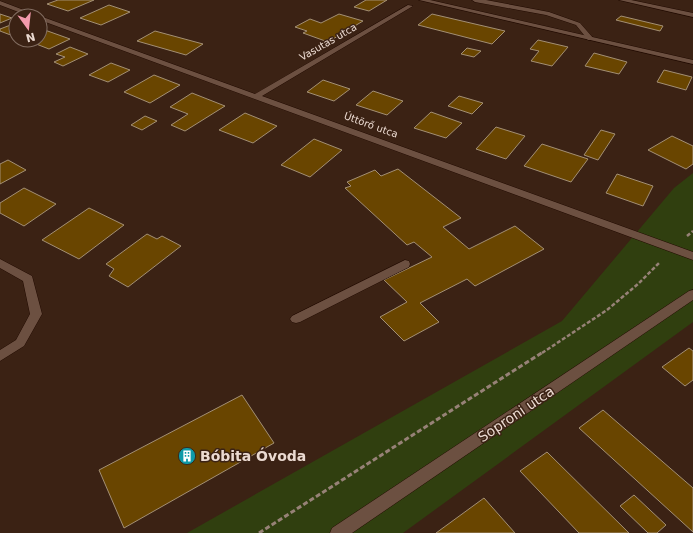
<svg xmlns="http://www.w3.org/2000/svg" width="693" height="533" viewBox="0 0 693 533" font-family="'DejaVu Sans',sans-serif">
<style>
.green{fill:#303f0f}
.building{fill:#694500;stroke:#a38f74}
.lines{fill:none;stroke-linecap:round;stroke-linejoin:round}
.service-casing{stroke:#210a01;stroke-width:1}
.minor-casing{stroke:#210a01;stroke-width:1}
.tertiary-casing{stroke:#210a01;stroke-width:1}
.path-far1{stroke:#978277;stroke-width:2.5;stroke-dasharray:4 2;stroke-linecap:butt}
.path{stroke:#978277;stroke-width:3;stroke-dasharray:5 2.5;stroke-linecap:butt}
.service{fill:#6c5041;fill-rule:evenodd}
.minor{fill:#6c5041;fill-rule:evenodd}
.tertiary{fill:#6c5041;fill-rule:evenodd}
.labels{text-anchor:middle;dominant-baseline:central;stroke-width:3;stroke-linejoin:round;paint-order:stroke}
.far-street-label{font-size:10px;fill:#ebdad1;stroke:#3b2214}
.near-street-label{font-size:14px;fill:#ebdad1;stroke:#3b2214}
.near-poi-label{font-size:14px;font-weight:bold;fill:#ebdad1;stroke:#3b2214;text-anchor:start}
</style>
<rect width="100%" height="100%" fill="#3b2214"/>
<!-- green -->
<path class="green" d="M693 173V322L403 533H187L562 321 674 188Z"/>
<!-- building -->
<path class="building" d="M58 0H94L68 11 47 4Z
M366 0H387L369 11 354 7Z
M109 5 130 12 101 25 80 18Z
M0 14 12 18 0 23Z
M339 14 363 21 328 42 303 33 307 31 295 27 310 19 321 23Z
M432 14 505 31 492 44 418 25Z
M621 16 663 26 660 31 616 20Z
M16 23V37L0 31V29Z
M42 29 70 39 49 49 26 40H40V30Z
M155 31 203 44 186 55 137 41Z
M538 40 568 47 552 66 531 61 539 51 530 49Z
M70 47 88 54 63 66 54 62 65 57 56 54Z
M467 48 481 51 474 57 461 54Z
M594 53 627 62 619 74 585 66Z
M111 63 130 70 108 82 89 75Z
M664 70 692 77 686 90 657 82Z
M154 75 180 85 150 103 124 92Z
M323 80 350 89 334 101 307 92Z
M373 91 403 101 387 115 356 105Z
M192 93 225 106 185 131 171 125 188 114 170 107Z
M459 96 483 103 472 114 448 106Z
M431 112 462 123 446 138 414 128Z
M245 113 277 126 253 143 219 130Z
M145 116 157 121 142 130 131 125Z
M496 127 525 136 506 159 476 149Z
M601 130 615 134 598 160 584 155Z
M672 136 693 146V164L686 169 648 150Z
M314 139 342 150 310 177 281 165Z
M542 144 588 159 571 182 524 166Z
M8 160 26 170 0 184V164Z
M398 169 461 218 443 227 469 249 515 226 544 249 475 286 467 279 420 303 439 322 404 341 380 317 407 302 384 280 432 257 414 242 407 245 345 188 351 186 347 182 375 170 381 176Z
M617 174 653 186 643 206 606 193Z
M24 188 56 204 24 226 0 213V203Z
M89 208 124 225 79 259 42 240Z
M147 234 157 239 162 236 181 246 128 287 109 276 114 269 106 264Z
M689 348 693 351V380L685 386 662 367Z
M242 395 274 443 124 528 99 470Z
M603 410 693 488V532L579 428Z
M547 452 629 533H579L520 471Z
M634 495 666 525 657 533H648L620 506Z
M484 498 515 533H436Z"/>
<g class="lines">
<defs>
<path id="service" d="M472 0H486L549 12 580 23 594 39 592 40H588L576 25 546 15 475 2Z
M619 0H631L693 13V17Z
M405 260 409 261 410 264 409 267 300 322 296 323 292 322 290 319 292 316Z"/>
<path id="minor" d="M419 0H430L693 60V64Z
M0 1 37 15 38 16H29L0 5Z
M408 5 413 6 262 96 693 252V260L40 20V16L255 94Z
M0 259 32 276 42 314 24 346 0 361V350L16 340 30 314 23 281 0 268Z"/>
<path id="tertiary" d="M693 290V300L352 533H330L332 528 689 291Z"/>
</defs>
<!-- service casing -->
<use href="#service" class="service-casing"/>
<!-- minor casing -->
<use href="#minor" class="minor-casing"/>
<!-- tertiary casing -->
<use href="#tertiary" class="tertiary-casing"/>
<!-- path-far1 -->
<path class="path-far1" d="M687 236 693 231
M542 353 607 310 638 284 660 262"/>
<!-- path -->
<path class="path" d="M259 533 543 352"/>
<!-- service -->
<use href="#service" class="service"/>
<!-- minor -->
<use href="#minor" class="minor"/>
<!-- tertiary -->
<use href="#tertiary" class="tertiary"/>
</g>
<!-- icons -->
<defs>
<symbol id="building-disc" viewBox="-11 -11 22 22"><circle r="9.5" fill="#0f9aa8" stroke="#3b2214"/><path d="M-4-6H4V6H1V3H-1V6H-4ZM-2.5-4.3h1.7v1.8h-1.7ZM.8-4.3h1.7v1.8H.8ZM-2.5-1h1.7V.8h-1.7ZM.8-1h1.7V.8H.8Z" fill="#fff"/></symbol>
</defs>
<g fill-rule="evenodd">
<use href="#building-disc" x="177" y="446" width="20" height="20"/>
</g>
<g class="labels">
<!-- far-street labels -->
<g class="far-street-label">
<text transform="translate(328 42) rotate(-30)">Vasutas utca</text>
<text transform="translate(371 125) rotate(20)">Úttörő utca</text>
</g>
<!-- near-street labels -->
<g class="near-street-label">
<text transform="translate(516 414) rotate(-34)">Soproni utca</text>
</g>
<!-- near-poi labels -->
<g class="near-poi-label">
<text x="200" y="456">Bóbita Óvoda</text>
</g>
</g>
<!-- north arrow -->
<g transform="translate(28 28) rotate(165)"><circle r="19" fill="#3b2214" stroke="#816c60"/>
<path d="M0-3L7 15L0 10L-7 15Z" fill="#f39aac"/>
<text y="-6" font-size="11" font-weight="bold" text-anchor="middle" fill="#ebdad1">N</text>
</g>
</svg>
